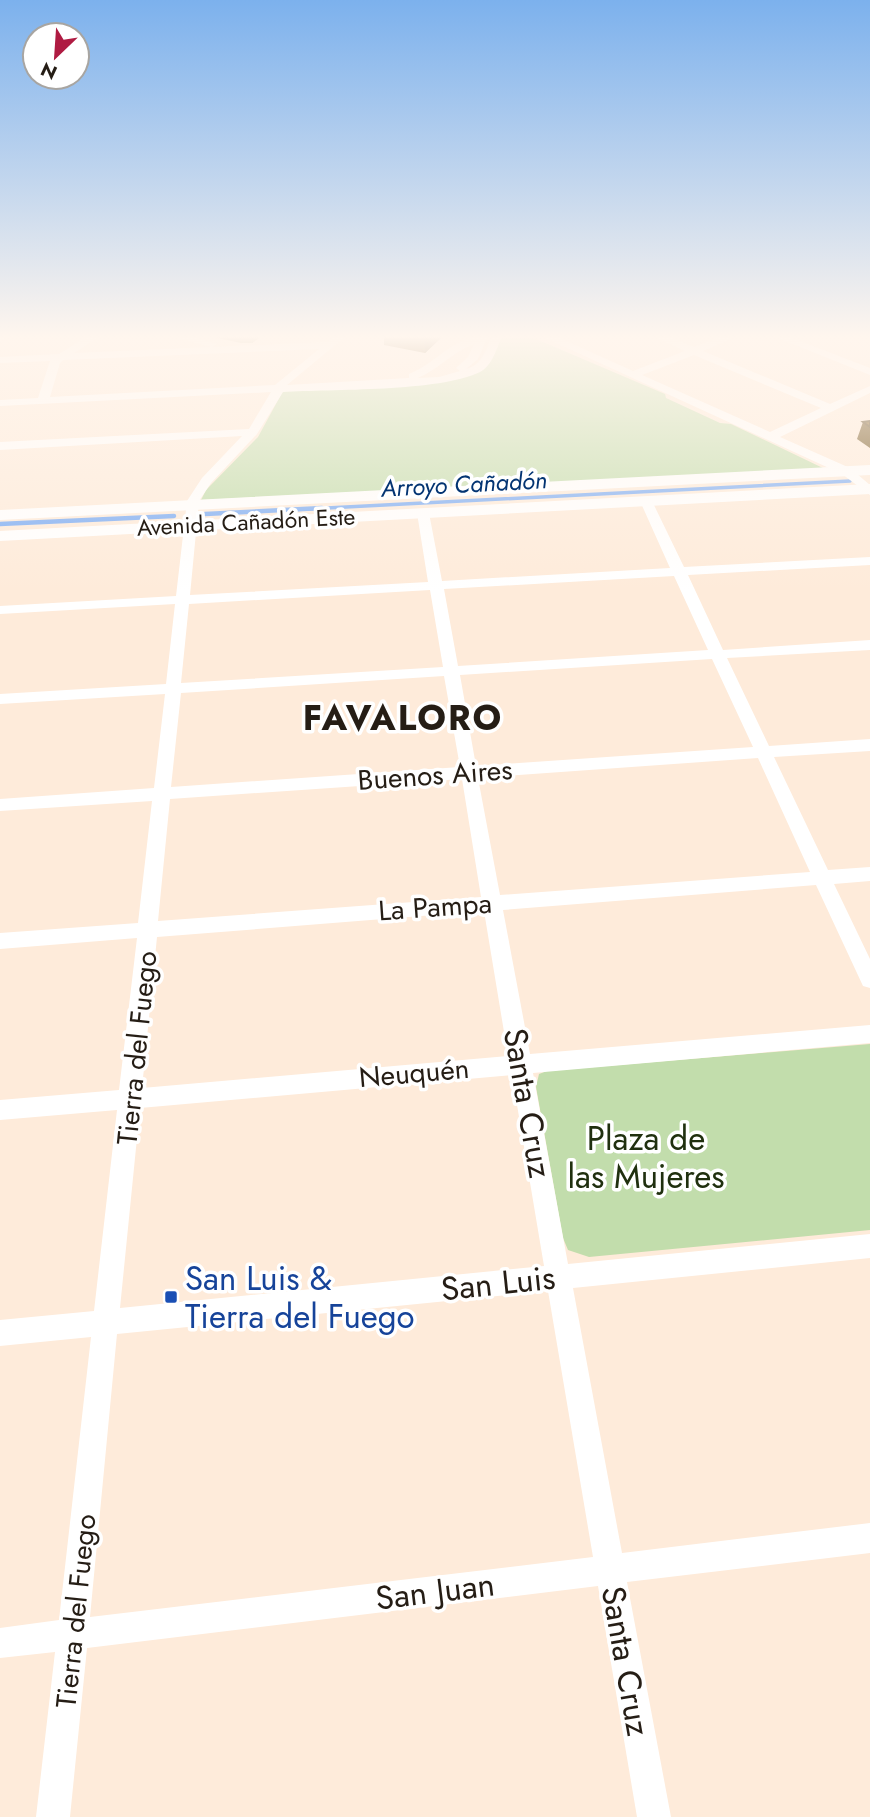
<svg xmlns="http://www.w3.org/2000/svg" width="870" height="1817" viewBox="0 0 870 1817" font-family="Jost,sans-serif">
<style>
.green{fill:#c2ddac}
.lines{fill:none;stroke-linecap:round;stroke-linejoin:round}
.stream-far1{stroke:#7bacf4;stroke-width:3.5}
.stream{stroke:#7bacf4;stroke-width:4.5}
.minor{fill:#fff;fill-rule:evenodd}
.major{fill:#fff;fill-rule:evenodd}
.wall{fill:#6e4d14}
.shaded-wall{fill:#5a3e10}
.building{fill:#805917;stroke:#5a3e10;stroke-width:2}
.transit-dot{fill:#1a4fb4;stroke:#fff;stroke-width:2.5}
.labels{text-anchor:middle;dominant-baseline:central;stroke-width:7;stroke-linejoin:round;paint-order:stroke}
.far-street-label{font-size:23px;fill:#251d15;stroke:#fff}
.far-water-label{font-size:24px;font-style:italic;fill:#033472;stroke:#fff}
.street-label{font-size:28px;fill:#251d15;stroke:#fff}
.near-street-label{font-size:33px;fill:#251d15;stroke:#fff}
.near-park-label{font-size:33px;fill:#20300f;stroke:#fff}
.near-transit-label{font-size:33px;fill:#164399;stroke:#fff;text-anchor:start}
.district-label{font-size:35px;font-weight:bold;letter-spacing:2px;fill:#251d15;stroke:#fff}
</style>
<rect width="100%" height="100%" fill="#feebda"/>
<!-- green -->
<path class="green" d="M502 336 542 339H536L665 394 666 398 720 423 731 424 825 469 201 500 206 490 258 437 283 391 468 376Z
M870 1044V1230L589 1257 568 1250 563 1238 536 1087 539 1074 547 1071Z"/>
<g class="lines">
<!-- stream-far1 -->
<path class="stream-far1" d="M288 510 850 481"/>
<!-- stream -->
<path class="stream" d="M205 514 322 508
M0 524 174 516"/>
<!-- minor -->
<path class="minor" d="M0 336H8L0 341Z
M88 336H100L74 353 327 342 335 336H346L287 385 409 378V374C439 362 452 336 488 336L478 359 466 369C482 365 486 350 492 336H502C497 348 492 366 480 372 439 392 331 389 283 392L257 434 211 483 199 501 190 595 428 582 417 513 423 509 429 513 442 581 670 568 640 501 646 497 652 501 684 567 870 557V565L688 575 723 650 870 640V650L727 658 769 746 870 739V751L774 757 828 870 870 867V881L834 884 870 959V988L863 986 816 885 503 910 530 1054 870 1025V1043L533 1073 568 1264 870 1234V1258L573 1288 622 1553 870 1523V1553L627 1582 671 1817H637L598 1586 87 1648 70 1817H36L55 1652 0 1658V1628L59 1620 91 1337 0 1346V1320L94 1311 117 1110 0 1120V1100L119 1090 137 938 0 949V933L138 923 152 801 0 811V799L154 788 165 694 0 704V694L166 684 175 604 0 614V606L176 596 187 501 202 478 242 436 0 450V442L249 429 271 392 0 406V400L38 398 50 361 0 363V357L59 354ZM474 344 468 357 456 368 460 371 439 377 418 378C439 369 452 352 474 344ZM319 349 275 385 50 397 60 363 63 360ZM674 576 708 650 458 666 444 589ZM430 590 443 667 181 683 189 604ZM712 659 753 747 476 766 460 675ZM444 676 460 767 171 787 181 693ZM758 758 810 872 500 895 478 778ZM462 779 481 897 158 921 170 799ZM484 911 508 1056 142 1088 157 937ZM512 1075 544 1266 120 1308 140 1108ZM548 1291 593 1557 90 1617 117 1334Z
M170 336H190L217 344 212 347Z
M541 336H555L633 371 685 351 653 336H667L694 347 723 336H737L703 351 830 404 870 386V393L780 437 850 468 870 485V495L842 474ZM694 355 821 408 770 432 642 375Z
M773 336H787L870 368V375Z"/>
<!-- major -->
<path class="major" d="M870 465V475L0 520V510Z
M870 484V494L0 541V531Z"/>
</g>
<!-- wall -->
<path class="wall" d="M213 336H262L252 343H241L213 337Z
M384 336H443L425 353 384 345Z
M870 421V448L857 439 863 422Z"/>
<!-- shaded-wall -->
<path class="shaded-wall" d="M253 336H262L252 343V337Z
M425 336H443L425 353Z"/>
<!-- building -->
<path class="building" d="M233 336H253L240 338Z
M870 421V427L863 422Z"/>
<!-- sky -->
<linearGradient id="sky" x2="0" y2="1"><stop stop-color="#7cb1ed"/><stop offset="0.57" stop-color="#fff6ee"/><stop offset="1" stop-color="#fff6ee" stop-opacity="0"/></linearGradient>
<rect width="870" height="591" fill="url(#sky)"/>
<!-- markers -->
<rect class="transit-dot" x="164" y="1290" width="14" height="14" rx="3.5"/>
<g class="labels">
<!-- far-street labels -->
<g class="far-street-label">
<text transform="translate(246 522) rotate(-3)">Avenida Cañadón Este</text>
</g>
<!-- far-water labels -->
<g class="far-water-label">
<text transform="translate(464 484) rotate(-3)">Arroyo Cañadón</text>
</g>
<!-- street labels -->
<g class="street-label">
<text transform="translate(435 775) rotate(-4)">Buenos Aires</text>
<text transform="translate(435 907) rotate(-4)">La Pampa</text>
<text transform="translate(137 1048) rotate(-84)">Tierra del Fuego</text>
<text transform="translate(414 1073) rotate(-5)">Neuquén</text>
<text transform="translate(76 1611) rotate(-84)">Tierra del Fuego</text>
</g>
<!-- near-street labels -->
<g class="near-street-label">
<text transform="translate(528 1103) rotate(80)">Santa Cruz</text>
<text transform="translate(498 1283) rotate(-6)">San Luis</text>
<text transform="translate(435 1591) rotate(-7)">San Juan</text>
<text transform="translate(626 1661) rotate(80)">Santa Cruz</text>
</g>
<!-- near-park labels -->
<g class="near-park-label">
<text x="646" y="1138">Plaza de<tspan x="646" dy="38">las Mujeres</tspan></text>
</g>
<!-- near-transit labels -->
<g class="near-transit-label">
<text x="185" y="1278">San Luis &amp;<tspan x="185" dy="38">Tierra del Fuego</tspan></text>
</g>
<!-- district labels -->
<g class="district-label">
<text x="403" y="718">FAVALORO</text>
</g>
</g>
<!-- north arrow -->
<g transform="translate(56 56) rotate(205)"><circle r="33" fill="#ffffff" stroke="#a8a5a1" stroke-width="2"/>
<path d="M0-5L12 26L0 18L-12 26Z" fill="#af1b42"/>
<text y="-10" font-size="19" font-weight="bold" text-anchor="middle" fill="#251d15">N</text>
</g>
</svg>
